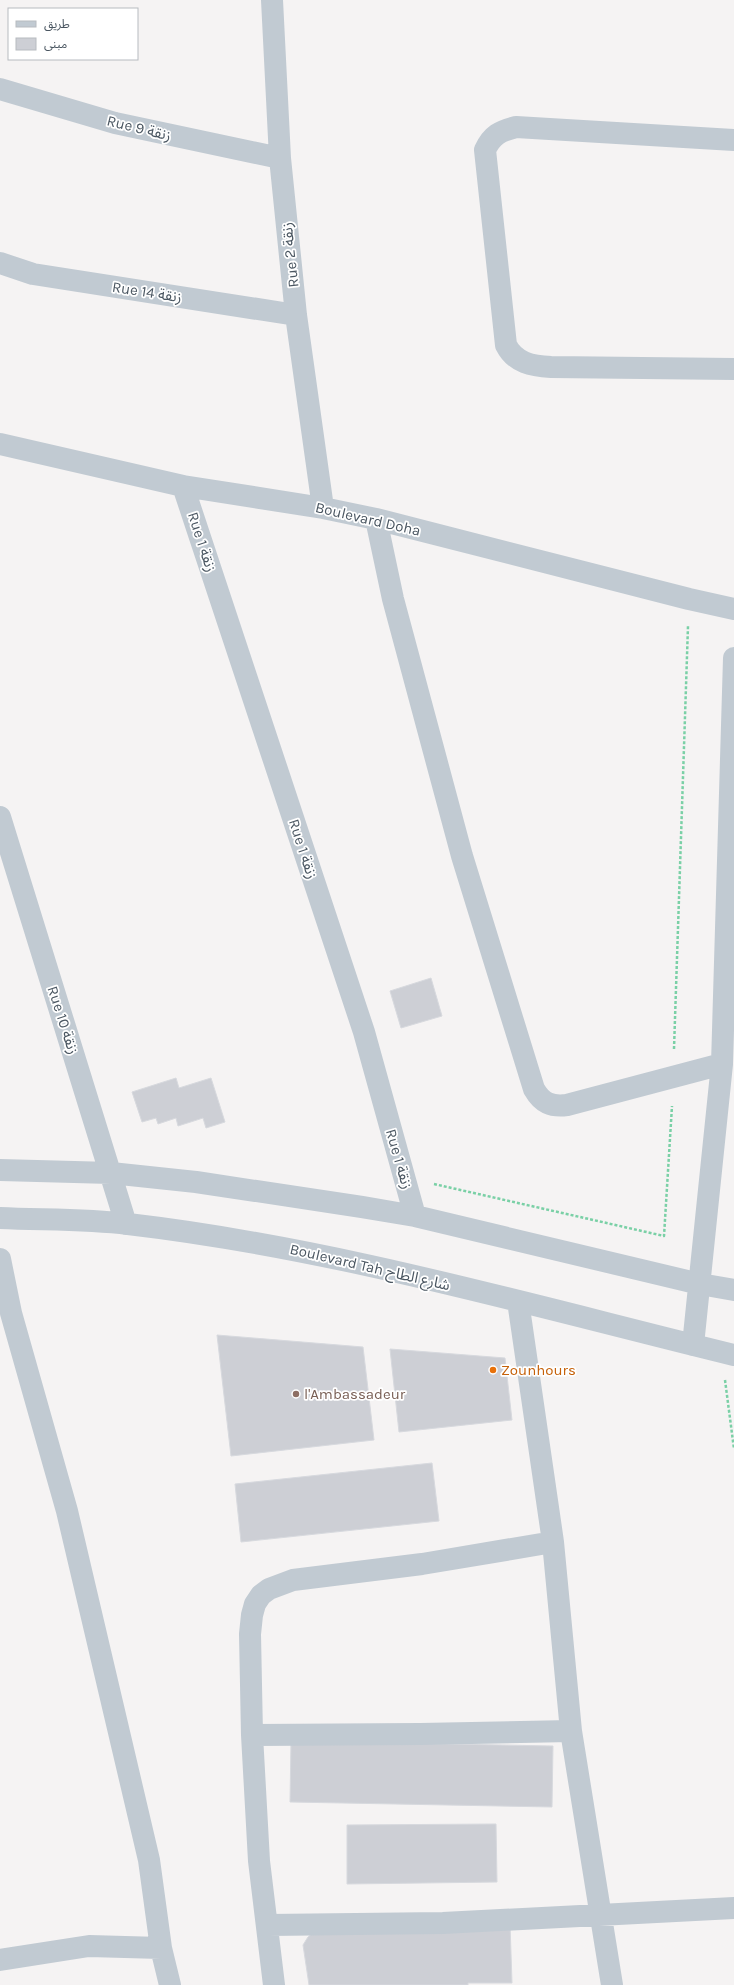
<svg xmlns="http://www.w3.org/2000/svg" width="734" height="1985" viewBox="0 0 734 1985" font-family="Karla,'Noto Sans Arabic',sans-serif">
<style>
.building{fill:#cdcfd5;stroke:#d7d9de}
.lines{fill:none;stroke-linecap:round;stroke-linejoin:round}
.path{stroke:#7ad0a6;stroke-width:2.5;stroke-dasharray:3 2;stroke-linecap:butt}
.minor{stroke:#c1cad2;stroke-width:22}
.food-dot{fill:#e8710a;stroke:#fff;stroke-width:1.5}
.education-dot{fill:#8d6e63;stroke:#fff;stroke-width:1.5}
.labels{text-anchor:middle;dominant-baseline:central;stroke-width:3.5;stroke-linejoin:round;paint-order:stroke}
.street-label{font-size:15px;fill:#4a5661;stroke:#fff}
.food-label{font-size:15px;fill:#c56008;stroke:#fff;text-anchor:start}
.education-label{font-size:15px;fill:#785e54;stroke:#fff;text-anchor:start}
</style>
<rect width="100%" height="100%" fill="#f5f3f3"/>
<!-- building -->
<path class="building" d="M431 978 442 1016 401 1028 390 991Z
M176 1078 179 1088 211 1078 225 1122 206 1128 203 1118 178 1126 176 1118 158 1124 156 1118 142 1122 132 1092Z
M217 1335 363 1347 374 1440 231 1456Z
M390 1349 505 1358 512 1420 399 1432Z
M432 1463 439 1521 241 1542 235 1484Z
M291 1741 553 1746 552 1807 290 1802Z
M496 1824 497 1882 347 1884V1825Z
M510 1924 512 1983H468V1985H309L303 1945 308 1937 314 1932Z"/>
<g class="lines">
<!-- path -->
<path class="path" d="M674 1049 688 626
M434 1184 664 1236 672 1106
M725 1380 734 1449"/>
<!-- minor -->
<path class="minor" d="M272 0 280 158 296 315 323 508
M0 89 115 123 280 158
M734 140 516 127C500 131 492 135 485 150L506 345C515 363 532 366 551 367L734 369
M0 263 33 274 296 315
M0 444 183 486 323 508 376 519 689 599 734 609
M183 486 364 1032 415 1216
M376 519 393 599 462 856 534 1089C542 1103 551 1107 567 1105L722 1064
M0 817 126 1224
M0 1170 111 1173 196 1182 362 1207 415 1216 700 1284 734 1290
M0 1218C42 1220 86 1219 128 1224 334 1248 533 1306 734 1355
M0 1259 11 1313 67 1511 149 1860 161 1948 170 1985
M518 1301 553 1542 571 1731 612 1985
M693 1345 722 1064 734 658
M252 1735 420 1734 571 1731
M268 1925 443 1923 734 1908
M0 1960 89 1946 161 1948
M274 1985 259 1861 252 1735 250 1634 252 1615 255 1604 261 1595 269 1589 293 1580 422 1564 553 1542"/>
</g>
<!-- markers -->
<circle class="food-dot" cx="493" cy="1370" r="4"/>
<circle class="education-dot" cx="296" cy="1394" r="4"/>
<g class="labels">
<!-- street labels -->
<g class="street-label">
<text transform="translate(139 128) rotate(14)">Rue 9 زنقة</text>
<text transform="translate(290 255) rotate(-96)">Rue 2 زنقة</text>
<text transform="translate(147 292) rotate(9)">Rue 14 زنقة</text>
<text transform="translate(368 519) rotate(13)">Boulevard Doha</text>
<text transform="translate(202 542) rotate(72)">Rue 1 زنقة</text>
<text transform="translate(303 849) rotate(72)">Rue 1 زنقة</text>
<text transform="translate(63 1020) rotate(72)">Rue 10 زنقة</text>
<text transform="translate(399 1159) rotate(74)">Rue 1 زنقة</text>
<text transform="translate(370 1267) rotate(13)">Boulevard Tah شارع الطاح</text>
</g>
<!-- food labels -->
<g class="food-label">
<text x="501" y="1370">Zounhours</text>
</g>
<!-- education labels -->
<g class="education-label">
<text x="304" y="1394">l'Ambassadeur</text>
</g>
</g>
<!-- legend -->
<rect x="8" y="8" width="130" height="52" fill="#ffffff" stroke="#b7bbc0"/>
<rect x="16" y="21" width="20" height="6" fill="#c1cad2" stroke="#b7bbc0"/>
<text x="44" y="28" font-size="12" fill="#4a5661">طريق</text>
<rect x="16" y="38" width="20" height="12" fill="#cdcfd5" stroke="#b7bbc0"/>
<text x="44" y="48" font-size="12" fill="#4a5661">مبنى</text>
</svg>
